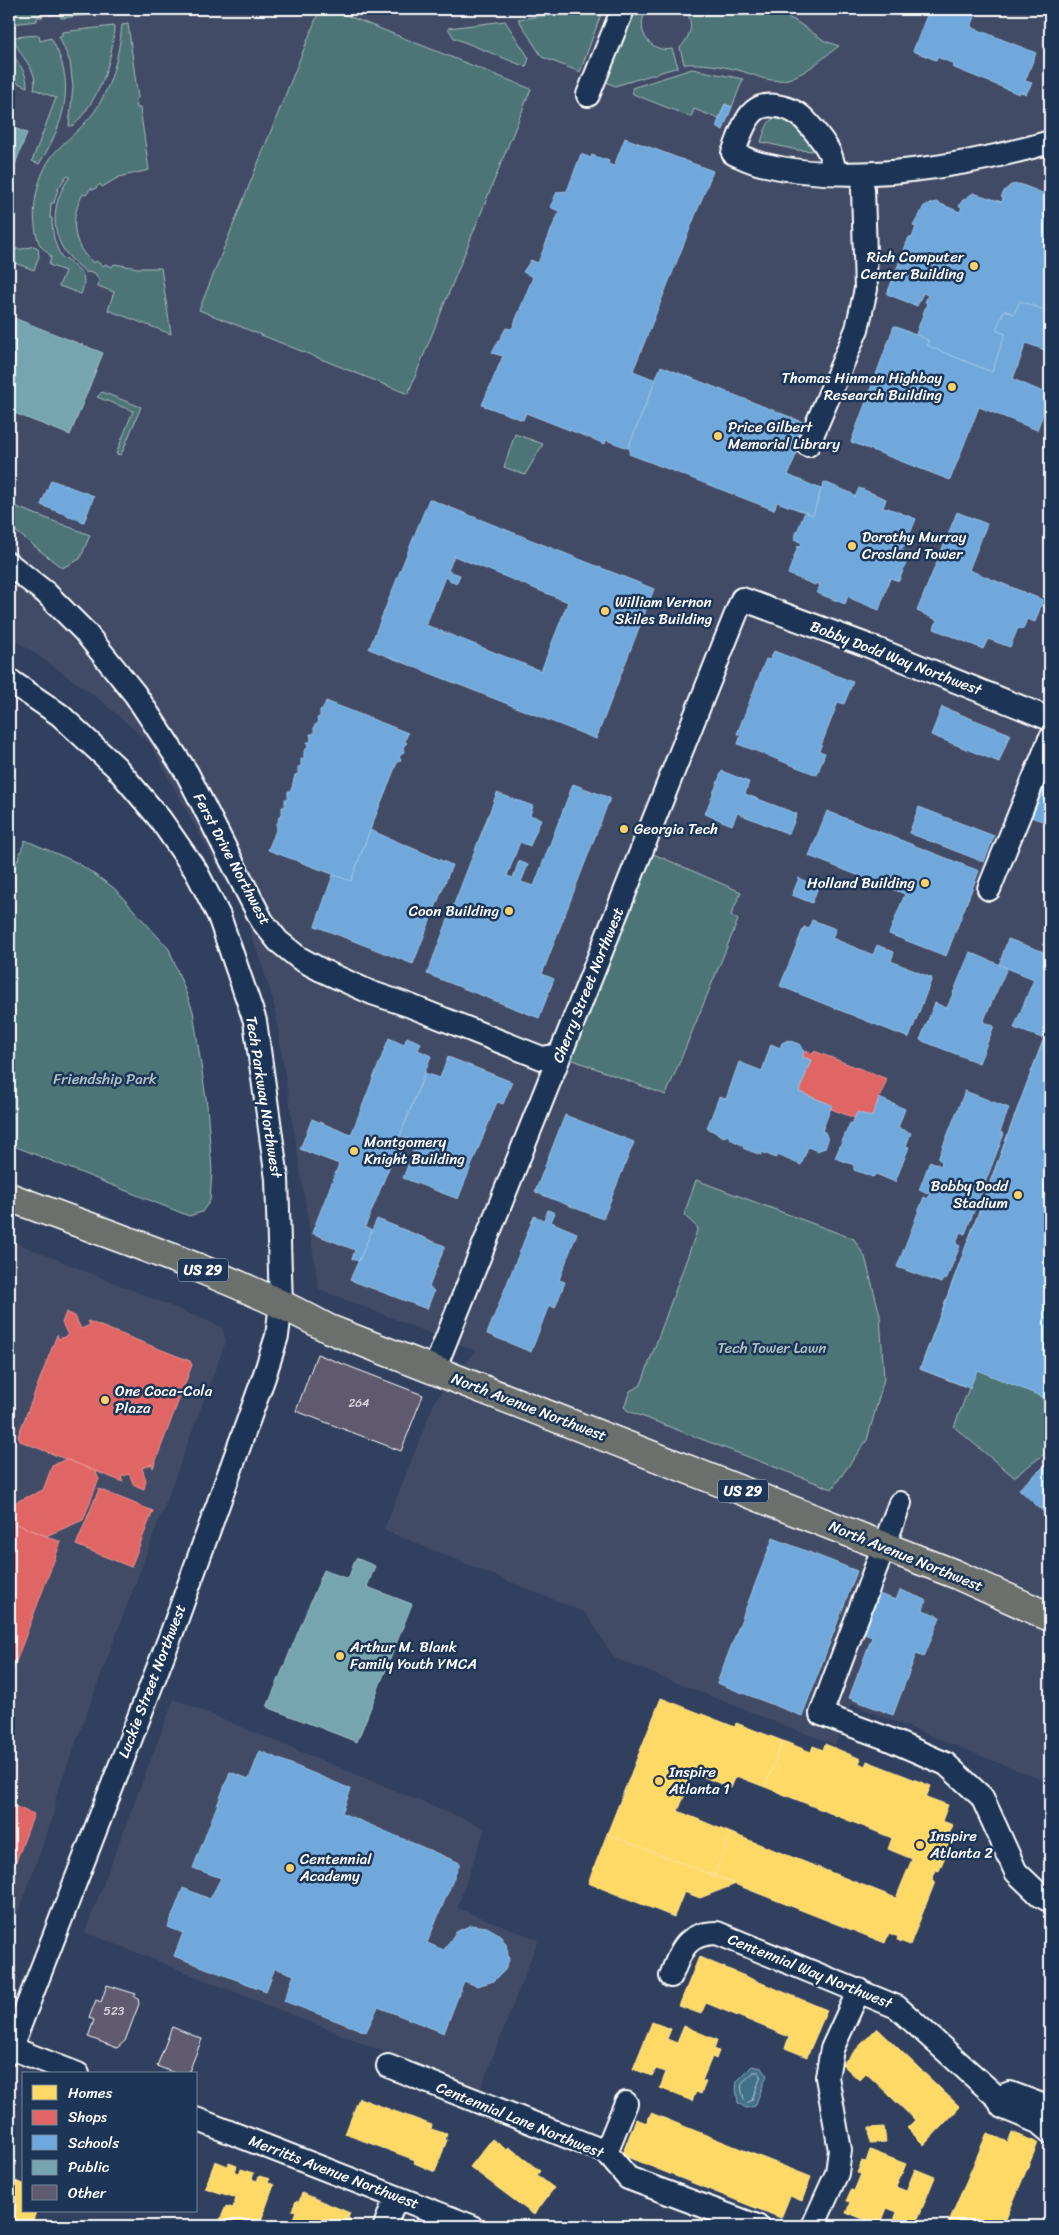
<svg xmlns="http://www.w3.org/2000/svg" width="1059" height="2235" viewBox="0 0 1059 2235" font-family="Sriracha,sans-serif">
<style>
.built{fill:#434c66}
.green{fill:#4e7578;stroke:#a6babc}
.water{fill:#436f88;stroke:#8ea9b8}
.homes{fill:#ffd966;stroke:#ffe494}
.shops{fill:#e06666;stroke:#e99494}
.schools{fill:#6fa8dc;stroke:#9ac2e6;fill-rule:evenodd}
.public{fill:#76a5af;stroke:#9fc0c7}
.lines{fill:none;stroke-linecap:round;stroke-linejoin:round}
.shore{stroke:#b4c5cf;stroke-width:1}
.building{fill:#5f5a6f;stroke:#fff}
.minor-casing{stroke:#fff;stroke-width:26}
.highway-casing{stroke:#fff;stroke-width:31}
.minor{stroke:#1d3557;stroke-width:22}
.highway{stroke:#6c706d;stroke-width:28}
.poi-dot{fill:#ffd166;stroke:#1d3557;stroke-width:2}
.labels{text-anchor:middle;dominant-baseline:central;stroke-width:5;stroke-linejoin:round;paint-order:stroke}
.number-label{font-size:12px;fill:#d7d6db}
.shield{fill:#1d3557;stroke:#bbc2cd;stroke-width:1}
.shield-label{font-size:14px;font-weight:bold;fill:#fff}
.poi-label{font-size:15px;fill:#fff;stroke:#1d3557;text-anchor:start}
.street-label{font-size:15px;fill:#fff;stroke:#1d3557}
.park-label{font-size:15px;fill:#afc1c2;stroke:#1d3557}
</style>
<rect width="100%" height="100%" fill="#31405e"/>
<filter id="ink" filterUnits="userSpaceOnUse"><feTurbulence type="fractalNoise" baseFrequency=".02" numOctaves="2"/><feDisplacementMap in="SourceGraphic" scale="10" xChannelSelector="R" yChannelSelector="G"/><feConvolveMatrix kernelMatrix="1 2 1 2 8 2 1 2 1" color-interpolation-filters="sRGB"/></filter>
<g filter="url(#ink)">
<!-- built -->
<path class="built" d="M9 9H1050V1783L851 1704 835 1745 614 1658 586 1613 384 1530 435 1401 475 1351 319 1289 273 998 245 916 149 742 99 699 35 653 9 637Z
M9 1240 222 1327 226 1341 56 1795 55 1811 9 1938Z
M174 1699 485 1828 457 1908 538 1940 480 2090 85 1932Z"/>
<!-- green -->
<path class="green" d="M13 9H38L43 17H37V21L12 24Z
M46 9H84L87 15 61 18 60 14 49 15Z
M99 9H127V12L100 14Z
M320 9H331L531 89 408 394 199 310Z
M596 9H603L580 72 542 57 518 19Z
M632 9H649C632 26 649 54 672 49L678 67 615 86 604 81Z
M684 9H767L794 20 825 41 839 46C824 57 808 72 791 78 771 85 757 75 738 70 721 66 702 63 684 64L680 48C691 35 695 23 684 9Z
M505 21 529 58 526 67 454 38 448 28Z
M128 24 138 98H136L137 108H140L149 170 119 177 102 187 100 184 94 190 91 188 86 195 83 194C70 216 71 247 94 263L96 261 103 266 105 264 112 267 114 264 138 268H161L171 334 108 310 114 292 98 286 99 280 95 273 85 272C80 265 71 261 66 253 49 230 53 198 70 177L67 175 58 189 54 203H51L50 218H52C52 233 55 249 64 260L66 258C79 273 89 272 81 294L59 286 65 271 49 265 51 257C48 252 42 249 39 243 28 214 37 170 58 149 71 136 84 126 95 111 112 85 119 55 122 25Z
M114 26C113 59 102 91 81 117 77 122 75 126 69 126L73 87 70 62 59 36H62V32Z
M39 35 40 41 51 38C77 83 65 123 39 164L32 161 56 98 34 89C39 67 18 58 14 37Z
M9 47C15 61 28 71 27 87L9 79Z
M692 69 743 79 732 107 725 104 719 119 694 109 691 117 633 94 632 88Z
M787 115 815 148V151L797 150 761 142C767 125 767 117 787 115Z
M34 246 38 248 39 256 34 270 9 261V249H22Z
M102 392 141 407 121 455 116 454 133 411 97 397Z
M515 434 543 444 525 475 504 467Z
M9 504 90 535 80 559 62 568 9 526Z
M25 840 78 863 114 888 169 949 193 1011 207 1105 212 1171 210 1201 202 1212 189 1216 9 1144V884Z
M642 849 741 892 731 915 738 920 666 1095 560 1055Z
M1050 1022V1446L1043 1455 1014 1477 954 1427 969 1388 920 1369Z
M696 1180 854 1239 865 1257 880 1315 884 1379 867 1440 832 1489 628 1411 624 1407 630 1391 641 1385 698 1228 684 1215Z"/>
<!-- water -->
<path class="water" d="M752 2066 762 2068 767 2075 755 2106 746 2108 738 2103 736 2089 737 2081Z"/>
<!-- homes -->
<path class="homes" d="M661 1698 735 1727 736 1723 783 1741 765 1787 736 1776 731 1788 694 1773 678 1811 731 1833 714 1876 607 1834Z
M783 1741 811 1752 813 1746 823 1750 825 1744 861 1759 859 1763 865 1766 867 1761 931 1786 926 1797 948 1805 942 1821 953 1825 947 1839 952 1840 939 1871 936 1870 932 1880 935 1882 910 1945 897 1940 898 1937 889 1933 885 1943 714 1876 731 1833 896 1898 912 1859 888 1849 892 1838 765 1787Z
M607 1834 736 1884 700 1898 684 1892 674 1917 588 1883Z
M699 1957 827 2010 807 2057 785 2048 789 2037 706 2003 701 2014 679 2006Z
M652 2022 671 2029 667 2039 677 2043 684 2026 717 2040 714 2049 719 2051 716 2059 712 2057 702 2081 706 2082 701 2094 696 2092 692 2101 660 2088 666 2072 656 2069 652 2076 633 2069Z
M877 2028 960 2107 924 2145 907 2128 915 2120 866 2073 859 2080 842 2064Z
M359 2098 432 2125 431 2129 447 2134 445 2140H447L435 2172 414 2163 415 2160 345 2134Z
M651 2113 811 2177 802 2201 790 2196 781 2218 622 2155 636 2119 647 2123Z
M884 2127 886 2142 870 2143 869 2128Z
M1012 2132 1038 2143 1003 2226H947L987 2133 1008 2142Z
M492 2139 507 2150 509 2147 540 2171 537 2175 554 2188 534 2215 470 2167Z
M870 2150 906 2164 896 2187 906 2191 915 2169 935 2177 915 2226H892L897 2212 887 2208 880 2226 846 2212 850 2202 846 2201 851 2190 854 2191 861 2174 857 2173 862 2161 866 2162Z
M215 2161 228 2166 229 2163 237 2166 235 2172 239 2173 241 2169 254 2173 252 2179 257 2181 259 2176 270 2179 268 2182 274 2185 259 2226H238L220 2220 226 2206 233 2208 236 2198 205 2188Z
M12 2180 24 2184V2211H39L36 2212 32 2223 34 2224 33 2226H9V2188Z
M302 2193 350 2213 348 2218 351 2220 349 2226H290L296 2211 292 2210 296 2201 299 2202Z
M843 2222 855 2226H841Z"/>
<!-- shops -->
<path class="shops" d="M808 1051 813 1054 814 1051 887 1079 872 1117 857 1112 855 1118 831 1109 832 1105 799 1092 811 1060 802 1057 804 1052Z
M66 1312 75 1316 81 1329 90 1325 88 1321 190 1361 192 1365 153 1468 152 1464 142 1468 146 1480 144 1489 134 1485 129 1474 121 1477 123 1482 20 1441 18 1436 57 1335 59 1339 68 1335 62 1323Z
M66 1459 95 1471 99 1479 83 1520 46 1536 9 1521V1505L43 1490 52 1466Z
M99 1489 153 1511 131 1567 76 1545Z
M9 1521 61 1542 9 1680Z
M9 1804 34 1814 9 1880Z"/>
<!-- schools -->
<path class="schools" d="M944 9H978L971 27 1036 53 1025 81 1032 83 1026 94 1021 92 1019 94 952 67 954 64 937 57 936 60 913 51 929 10 941 15Z
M725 104 732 107 723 130 716 127Z
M625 138 713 171 633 371 656 380 628 448 606 440 605 444 526 413 523 420 482 405 503 356 492 353 506 328 512 329 533 277 523 272 531 260 538 263 559 211 550 207 557 192 567 191 581 154 591 158 592 155 609 161 608 164 614 166Z
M1020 184 1050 196V312L1020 301 1014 314 1004 310 996 330 1005 334 992 372 928 346V340L916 334 927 303 925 302 928 295 923 293 917 306 887 294 909 237 912 238 916 227 913 226 924 206 936 202 960 212 962 207 959 206 962 201 973 193 1002 202 1003 198 1001 197 1005 190 1011 185Z
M1020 301 1050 312V352L1026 343 1013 379 1050 395 1037 430 979 407 950 480 851 442 894 326 928 340V346L992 372 1005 334 996 330 1004 310 1014 314Z
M661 366 808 424 788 475 821 489 813 515 777 502 774 510 629 454 630 449 628 448Z
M51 480 94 496 84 522 41 505Z
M824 482 851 493 855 497 859 488 886 499 883 508 887 509 888 508 916 519 905 546H903L901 550 910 553 899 581 890 578 879 610 852 599 848 596 845 604 817 593 820 585 816 583 815 585 788 574 798 546 800 547 802 543 794 539 805 512 813 515Z
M429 499 654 589 596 739 369 649ZM454 556 568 602 541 671 426 625 445 577 456 584 460 575 448 571Z
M957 512 987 524 969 570 1043 600 1035 622 1027 619 1023 629 1018 628 1010 647 988 639 983 649 934 629 937 620 917 611Z
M774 651 853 682 844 704 838 702 819 751 825 753 817 775 738 744 741 735 737 734 766 659 770 660Z
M326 701 408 733 405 741 407 743 403 747 404 752 399 757 401 760 397 763 370 830 351 881 268 850 277 828 276 824 278 823 279 816 282 815V807H285V799H288V791H291L295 775 298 774V767L301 766V759L304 758V751L308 747 307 742H310L311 739 310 734H314V726L318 723 317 718 320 717V710L323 709Z
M942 707 1010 734 999 762 931 735Z
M1050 764V824L1031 817 1037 801 1034 800Z
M722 771 749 782 745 794 797 814 789 834 737 813 732 825 705 814Z
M573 784 610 798 542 974 554 979 539 1018 427 974 497 793 533 806 530 815 541 819 530 846 520 842 507 876 513 878 519 861 528 865 521 882 534 886Z
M919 807 994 836 984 862 909 833Z
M827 811 979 871 946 956 889 934 905 894 809 856Z
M370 830 452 865 413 964 315 926 333 875 351 881Z
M799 878 818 887 812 903 792 895Z
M812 920 836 929 832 938 873 955 877 945 894 952 891 961 932 978 909 1038 780 986 804 927 809 929Z
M1008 939 1044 952 1047 945 1050 947V1018L1042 1038 1014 1028 1034 979 999 965Z
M970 952 1007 968 983 1022 994 1026 979 1063 920 1040 935 1003 947 1008Z
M1050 1022V1400L977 1370 970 1388 920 1369Z
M407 1037 421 1043 418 1050 431 1056 400 1136 398 1145 404 1147 400 1155 395 1153 365 1227 372 1230 359 1261 352 1259 355 1250 312 1233 339 1164 300 1149 312 1119 351 1135 389 1038 404 1045Z
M788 1040 801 1045 804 1052 802 1057 811 1060 799 1092 832 1105 822 1131 825 1132 828 1140 825 1148 817 1151 808 1147 801 1165 777 1155 776 1158 762 1152 761 1155 745 1149 743 1148 744 1146 730 1139 731 1137 728 1135 724 1137 707 1128 719 1097 726 1099 739 1062 762 1071 771 1044 780 1048 782 1043Z
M448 1057 512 1082 503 1104 497 1102 458 1199 403 1178 417 1142 400 1136 425 1073 440 1078Z
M965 1091 1009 1108 1000 1132 1004 1134 965 1234 960 1232 956 1244 960 1246 946 1280 943 1279 941 1283 897 1267 924 1197 928 1199 930 1194 919 1190 930 1161 941 1166 942 1161 938 1159Z
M879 1098 905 1109 898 1128 911 1133 906 1146 909 1147 895 1182 876 1174 873 1177 854 1170V1165L835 1158 850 1123 852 1124 857 1112 872 1117Z
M565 1115 634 1142 603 1219 535 1192Z
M548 1210 555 1213 551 1222 577 1233 559 1280 565 1282 555 1308 549 1305 531 1352 487 1334 534 1216 544 1220Z
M377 1219 445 1246 429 1287 434 1291 427 1309 350 1280Z
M1050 1461V1518L1019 1489Z
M773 1538 857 1571 802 1716 717 1683Z
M900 1590 926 1600 923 1610 940 1617 924 1657 916 1654 893 1715 849 1698 872 1637 864 1634 879 1594 896 1600Z
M260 1751 351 1789 342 1813 460 1863 427 1943 444 1950 456 1932 471 1925 487 1927 499 1934 506 1944 509 1960 505 1970 494 1981 477 1986 464 1981 444 2033 378 2007 366 2032 284 2001 294 1975 275 1968 266 1991 174 1956 183 1933 168 1927 183 1888 210 1899 221 1878 193 1868 230 1772 249 1779Z"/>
<!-- public -->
<path class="public" d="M9 126 27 133 9 180Z
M9 316 103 353 70 435 9 411Z
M356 1558 375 1566 367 1587 412 1604 357 1742 267 1707 324 1570 348 1579Z"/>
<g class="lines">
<!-- shore -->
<path class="shore" d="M754 2072H759L761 2076 752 2100 747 2103C742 2099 744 2097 742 2092 739 2080 747 2080 754 2072Z"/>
</g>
<!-- building -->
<path class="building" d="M317 1354 423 1395 401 1451 296 1411Z
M107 1985 136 1994 134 1997 138 1999 139 2004 125 2041 117 2048 88 2037 94 2020 89 2018 96 2000 101 2002Z
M172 2027 202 2039 188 2074H177L157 2066Z"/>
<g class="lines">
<defs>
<path id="minor" d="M588 95 623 9
M835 172C833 165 832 156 828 150 824 142 806 119 798 114 788 107 768 102 757 109 744 117 739 140 733 153 742 157 752 162 761 164 850 186 964 167 1050 142
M808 445 857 329 866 289 863 189
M9 564 46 593 85 632 135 694 187 773 262 921 278 941 299 958 321 970 372 993 408 1005 542 1058 560 1055
M9 680 60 715 116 767 160 819 196 871 219 916 255 1021 277 1179 281 1304 277 1336 264 1377 172 1632 9 2053
M989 889 1050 739
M434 1370 742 599 864 644 1050 719
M900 1503 821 1714 886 1738 946 1764 982 1797 1016 1872 1041 1896 1050 1901
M671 1976C681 1950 686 1933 717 1933L897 2007 998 2098 1002 2107 1038 2122 1050 2132
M11 2048 78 2074
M388 2066 606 2152 628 2178 757 2226
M998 2098 1010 2093 1050 2108
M196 2119 471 2226
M606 2152 626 2103
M385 2226 396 2197
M813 2226 837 2173 840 2150 827 2077 832 2049 859 1990"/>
<path id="highway" d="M9 1197C117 1238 227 1273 329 1329L955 1574 1050 1617"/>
</defs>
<!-- minor casing -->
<use href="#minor" class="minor-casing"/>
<!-- highway casing -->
<use href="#highway" class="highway-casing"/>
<!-- minor -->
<use href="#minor" class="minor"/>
<!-- highway -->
<use href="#highway" class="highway"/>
</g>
</g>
<!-- markers -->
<g class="poi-dot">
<circle cx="974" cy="266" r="5"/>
<circle cx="952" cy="387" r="5"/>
<circle cx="718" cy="436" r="5"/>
<circle cx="852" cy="546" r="5"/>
<circle cx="605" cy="611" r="5"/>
<circle cx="624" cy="829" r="5"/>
<circle cx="925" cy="883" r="5"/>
<circle cx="509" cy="911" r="5"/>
<circle cx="354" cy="1151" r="5"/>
<circle cx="1018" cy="1195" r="5"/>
<circle cx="105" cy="1400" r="5"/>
<circle cx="340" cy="1656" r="5"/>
<circle cx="659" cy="1781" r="5"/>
<circle cx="920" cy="1845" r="5"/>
<circle cx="290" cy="1868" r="5"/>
</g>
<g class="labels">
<!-- number labels -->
<g class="number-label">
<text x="359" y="1403">264</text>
<text x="114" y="2011">523</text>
</g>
<!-- shield labels -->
<g class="shield">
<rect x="178" y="1258.5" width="50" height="23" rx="4"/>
<rect x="718" y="1479.5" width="50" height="23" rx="4"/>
</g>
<g class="shield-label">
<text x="203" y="1270">US 29</text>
<text x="743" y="1491">US 29</text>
</g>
<!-- poi labels -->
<g class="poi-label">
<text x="964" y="257" text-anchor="end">Rich Computer<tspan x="964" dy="17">Center Building</tspan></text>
<text x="942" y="378" text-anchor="end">Thomas Hinman Highbay<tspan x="942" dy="17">Research Building</tspan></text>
<text x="728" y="427">Price Gilbert<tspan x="728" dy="17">Memorial Library</tspan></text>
<text x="862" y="537">Dorothy Murray<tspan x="862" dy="17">Crosland Tower</tspan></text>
<text x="615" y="602">William Vernon<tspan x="615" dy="17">Skiles Building</tspan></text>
<text x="634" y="829">Georgia Tech</text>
<text x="915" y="883" text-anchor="end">Holland Building</text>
<text x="499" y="911" text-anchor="end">Coon Building</text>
<text x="364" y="1142">Montgomery<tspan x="364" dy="17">Knight Building</tspan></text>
<text x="1008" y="1186" text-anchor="end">Bobby Dodd<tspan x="1008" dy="17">Stadium</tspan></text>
<text x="115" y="1391">One Coca-Cola<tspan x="115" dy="17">Plaza</tspan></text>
<text x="350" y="1647">Arthur M. Blank<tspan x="350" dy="17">Family Youth YMCA</tspan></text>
<text x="669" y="1772">Inspire<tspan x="669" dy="17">Atlanta 1</tspan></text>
<text x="930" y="1836">Inspire<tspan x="930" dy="17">Atlanta 2</tspan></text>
<text x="300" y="1859">Centennial<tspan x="300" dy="17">Academy</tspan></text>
</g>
<!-- street labels -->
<g class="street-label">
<text transform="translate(896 658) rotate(21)">Bobby Dodd Way Northwest</text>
<text transform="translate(232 859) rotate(62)">Ferst Drive Northwest</text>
<text transform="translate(588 985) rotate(-68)">Cherry Street Northwest</text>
<text transform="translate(264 1097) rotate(81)">Tech Parkway Northwest</text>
<text transform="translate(529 1407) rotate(21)">North Avenue Northwest</text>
<text transform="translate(906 1556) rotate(22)">North Avenue Northwest</text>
<text transform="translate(152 1681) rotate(-69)">Luckie Street Northwest</text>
<text transform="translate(810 1971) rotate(22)">Centennial Way Northwest</text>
<text transform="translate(520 2120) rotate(22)">Centennial Lane Northwest</text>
<text transform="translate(334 2172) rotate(21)">Merritts Avenue Northwest</text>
</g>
<!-- park labels -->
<g class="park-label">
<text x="105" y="1079">Friendship Park</text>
<text x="772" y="1348">Tech Tower Lawn</text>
</g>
</g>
<!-- margin -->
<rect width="1059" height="2235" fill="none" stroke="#1d3557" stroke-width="30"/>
<rect x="15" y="15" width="1029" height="2205" fill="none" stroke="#fff" stroke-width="2" filter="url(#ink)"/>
<!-- legend -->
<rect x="22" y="2072" width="175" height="140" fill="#1d3557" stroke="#77869a"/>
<rect x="32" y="2085" width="25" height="15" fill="#ffd966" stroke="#77869a"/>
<text x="68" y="2098" font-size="15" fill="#ffffff">Homes</text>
<rect x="32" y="2110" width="25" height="15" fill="#e06666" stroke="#77869a"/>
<text x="68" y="2122" font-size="15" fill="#ffffff">Shops</text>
<rect x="32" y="2135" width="25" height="15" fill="#6fa8dc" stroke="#77869a"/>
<text x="68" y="2148" font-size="15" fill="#ffffff">Schools</text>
<rect x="32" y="2160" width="25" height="15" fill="#76a5af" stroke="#77869a"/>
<text x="68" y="2172" font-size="15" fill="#ffffff">Public</text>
<rect x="32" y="2185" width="25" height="15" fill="#5f5a6f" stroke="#77869a"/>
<text x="68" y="2198" font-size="15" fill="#ffffff">Other</text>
</svg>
